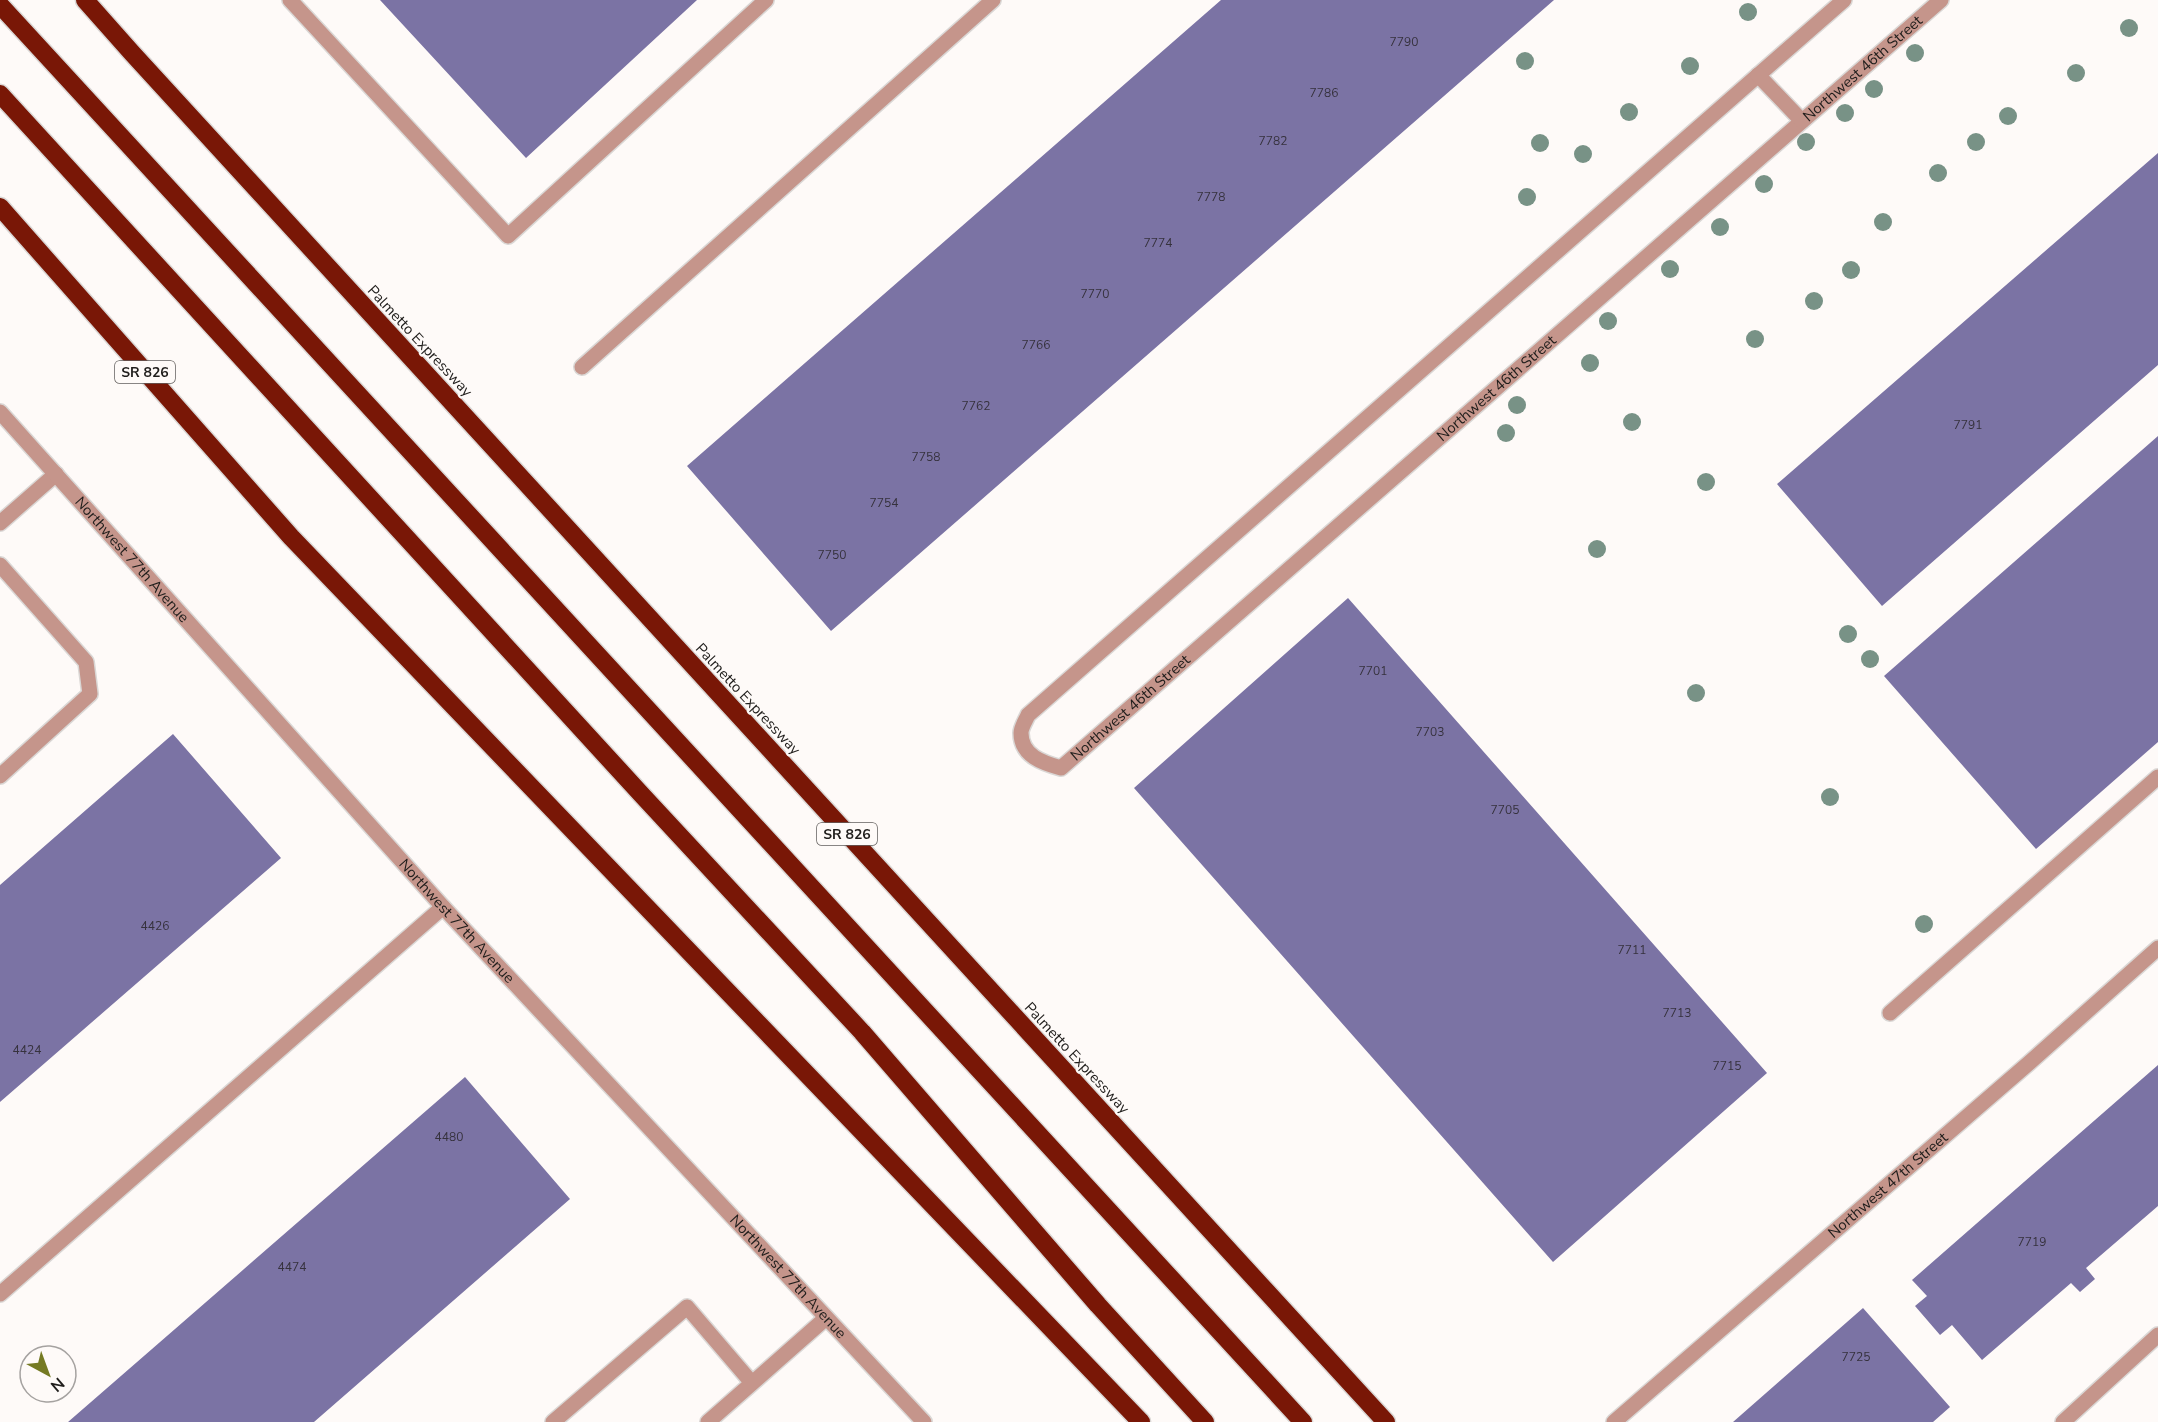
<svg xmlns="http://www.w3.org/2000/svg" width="2158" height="1422" viewBox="0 0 2158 1422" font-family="'Nunito Sans',sans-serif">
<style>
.building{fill:#7b73a4}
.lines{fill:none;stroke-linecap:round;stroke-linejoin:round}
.service-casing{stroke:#dad7d5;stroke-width:18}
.minor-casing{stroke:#dad7d5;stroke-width:18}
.motorway-casing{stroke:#dad7d5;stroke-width:21}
.service{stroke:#c5958b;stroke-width:15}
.minor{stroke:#c5958b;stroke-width:15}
.motorway{stroke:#791706;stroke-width:18}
.tree{fill:#789286}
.labels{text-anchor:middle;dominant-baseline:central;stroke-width:4.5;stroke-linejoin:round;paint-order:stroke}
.number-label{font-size:12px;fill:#36323d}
.shield{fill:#fefaf8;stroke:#625f5d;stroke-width:1.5}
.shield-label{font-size:14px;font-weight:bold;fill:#1f1d1b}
.street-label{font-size:15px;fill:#1f1d1b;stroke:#fefaf8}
</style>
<rect width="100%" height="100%" fill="#fefaf8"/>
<!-- building -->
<path class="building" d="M380 0H697L526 158Z
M1221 0H1554L831 631 687 466Z
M2158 153V365L1882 606 1777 484Z
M2158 436V742L2036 849 1884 676Z
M1348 598 1767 1073 1553 1262 1134 788Z
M173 734 281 858 0 1102V885Z
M2158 1065V1206L2086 1268 2095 1279 2080 1292 2071 1283 1982 1360 1952 1325 1940 1335 1915 1306 1927 1296 1912 1280Z
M465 1077 570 1199 314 1422H68Z
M1863 1308 1950 1407 1933 1422H1733Z"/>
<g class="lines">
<defs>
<path id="service" d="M290 0 508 236 766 0
M582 367 993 0
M0 523 56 474
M0 565 86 662 90 694 0 776
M1890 1013 2158 777
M0 1294 443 907
M553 1422 687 1307 752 1383
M708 1422 826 1318
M2063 1422 2158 1335"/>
<g id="minor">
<path id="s1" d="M1844 0 1028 715C1026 720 1021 727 1021 733 1021 756 1043 763 1061 768L1941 0"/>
<path d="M1758 75 1802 121"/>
<path id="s2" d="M0 412 443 907 924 1422"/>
<path id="s3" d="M1614 1422 2029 1063 2158 948"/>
</g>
<path id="motorway" d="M85 0 132 53 1386 1422
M0 5 1303 1422
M0 94 641 794 862 1032 1098 1305 1205 1422
M0 207 291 537 1141 1422"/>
</defs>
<!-- service casing -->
<use href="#service" class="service-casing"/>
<!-- minor casing -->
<use href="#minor" class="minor-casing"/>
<!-- motorway casing -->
<use href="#motorway" class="motorway-casing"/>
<!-- service -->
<use href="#service" class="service"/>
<!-- minor -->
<use href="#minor" class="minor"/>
<!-- motorway -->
<use href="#motorway" class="motorway"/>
</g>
<!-- trees -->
<g class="tree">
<circle cx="1748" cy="12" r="9"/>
<circle cx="2129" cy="28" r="9"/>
<circle cx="1915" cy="53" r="9"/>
<circle cx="1525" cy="61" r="9"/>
<circle cx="1690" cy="66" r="9"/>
<circle cx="2076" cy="73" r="9"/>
<circle cx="1874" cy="89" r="9"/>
<circle cx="1629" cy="112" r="9"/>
<circle cx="1845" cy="113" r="9"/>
<circle cx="2008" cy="116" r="9"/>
<circle cx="1806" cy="142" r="9"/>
<circle cx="1976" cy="142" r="9"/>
<circle cx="1540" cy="143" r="9"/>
<circle cx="1583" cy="154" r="9"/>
<circle cx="1938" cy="173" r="9"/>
<circle cx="1764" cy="184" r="9"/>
<circle cx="1527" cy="197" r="9"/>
<circle cx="1883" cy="222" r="9"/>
<circle cx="1720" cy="227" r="9"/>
<circle cx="1670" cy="269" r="9"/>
<circle cx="1851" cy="270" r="9"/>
<circle cx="1814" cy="301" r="9"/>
<circle cx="1608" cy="321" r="9"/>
<circle cx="1755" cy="339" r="9"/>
<circle cx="1590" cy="363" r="9"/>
<circle cx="1517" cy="405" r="9"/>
<circle cx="1632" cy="422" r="9"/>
<circle cx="1506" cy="433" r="9"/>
<circle cx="1706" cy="482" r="9"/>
<circle cx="1597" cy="549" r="9"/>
<circle cx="1848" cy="634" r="9"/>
<circle cx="1870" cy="659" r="9"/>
<circle cx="1696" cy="693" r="9"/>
<circle cx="1830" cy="797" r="9"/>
<circle cx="1924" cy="924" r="9"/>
</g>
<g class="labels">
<!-- number labels -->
<g class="number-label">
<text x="1404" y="42">7790</text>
<text x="1324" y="93">7786</text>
<text x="1273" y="141">7782</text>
<text x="1211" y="197">7778</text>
<text x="1158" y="243">7774</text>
<text x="1095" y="294">7770</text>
<text x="1036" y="345">7766</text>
<text x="976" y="406">7762</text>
<text x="1968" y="425">7791</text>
<text x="926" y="457">7758</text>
<text x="884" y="503">7754</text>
<text x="832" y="555">7750</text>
<text x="1373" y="671">7701</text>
<text x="1430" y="732">7703</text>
<text x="1505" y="810">7705</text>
<text x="155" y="926">4426</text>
<text x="1632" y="950">7711</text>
<text x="1677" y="1013">7713</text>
<text x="27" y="1050">4424</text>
<text x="1727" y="1066">7715</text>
<text x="449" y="1137">4480</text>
<text x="2032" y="1242">7719</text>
<text x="292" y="1267">4474</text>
<text x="1856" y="1357">7725</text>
</g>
<!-- shield labels -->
<g class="shield">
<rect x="115" y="361" width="60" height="22" rx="4.5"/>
<rect x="817" y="823" width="60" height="22" rx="4.5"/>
</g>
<g class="shield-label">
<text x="145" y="372">SR 826</text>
<text x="847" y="834">SR 826</text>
</g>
<!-- street labels -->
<g class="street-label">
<text stroke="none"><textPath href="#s1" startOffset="2226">Northwest 46th Street</textPath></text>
<text transform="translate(420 341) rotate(47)">Palmetto Expressway</text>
<text stroke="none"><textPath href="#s1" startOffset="1740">Northwest 46th Street</textPath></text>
<text stroke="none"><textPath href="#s2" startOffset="198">Northwest 77th Avenue</textPath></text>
<text transform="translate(748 699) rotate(47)">Palmetto Expressway</text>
<text stroke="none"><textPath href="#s1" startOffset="1254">Northwest 46th Street</textPath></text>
<text stroke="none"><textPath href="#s2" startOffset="684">Northwest 77th Avenue</textPath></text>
<text transform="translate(1077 1058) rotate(47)">Palmetto Expressway</text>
<text stroke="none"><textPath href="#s3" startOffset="362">Northwest 47th Street</textPath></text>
<text stroke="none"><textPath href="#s2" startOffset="1170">Northwest 77th Avenue</textPath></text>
</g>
</g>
<!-- north arrow -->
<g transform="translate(48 1374) rotate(139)"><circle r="28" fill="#fefaf8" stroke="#a5a2a0" stroke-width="1.5"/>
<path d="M0-4.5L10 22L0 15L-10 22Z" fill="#757a23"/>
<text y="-9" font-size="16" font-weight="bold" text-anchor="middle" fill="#1f1d1b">N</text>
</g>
</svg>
